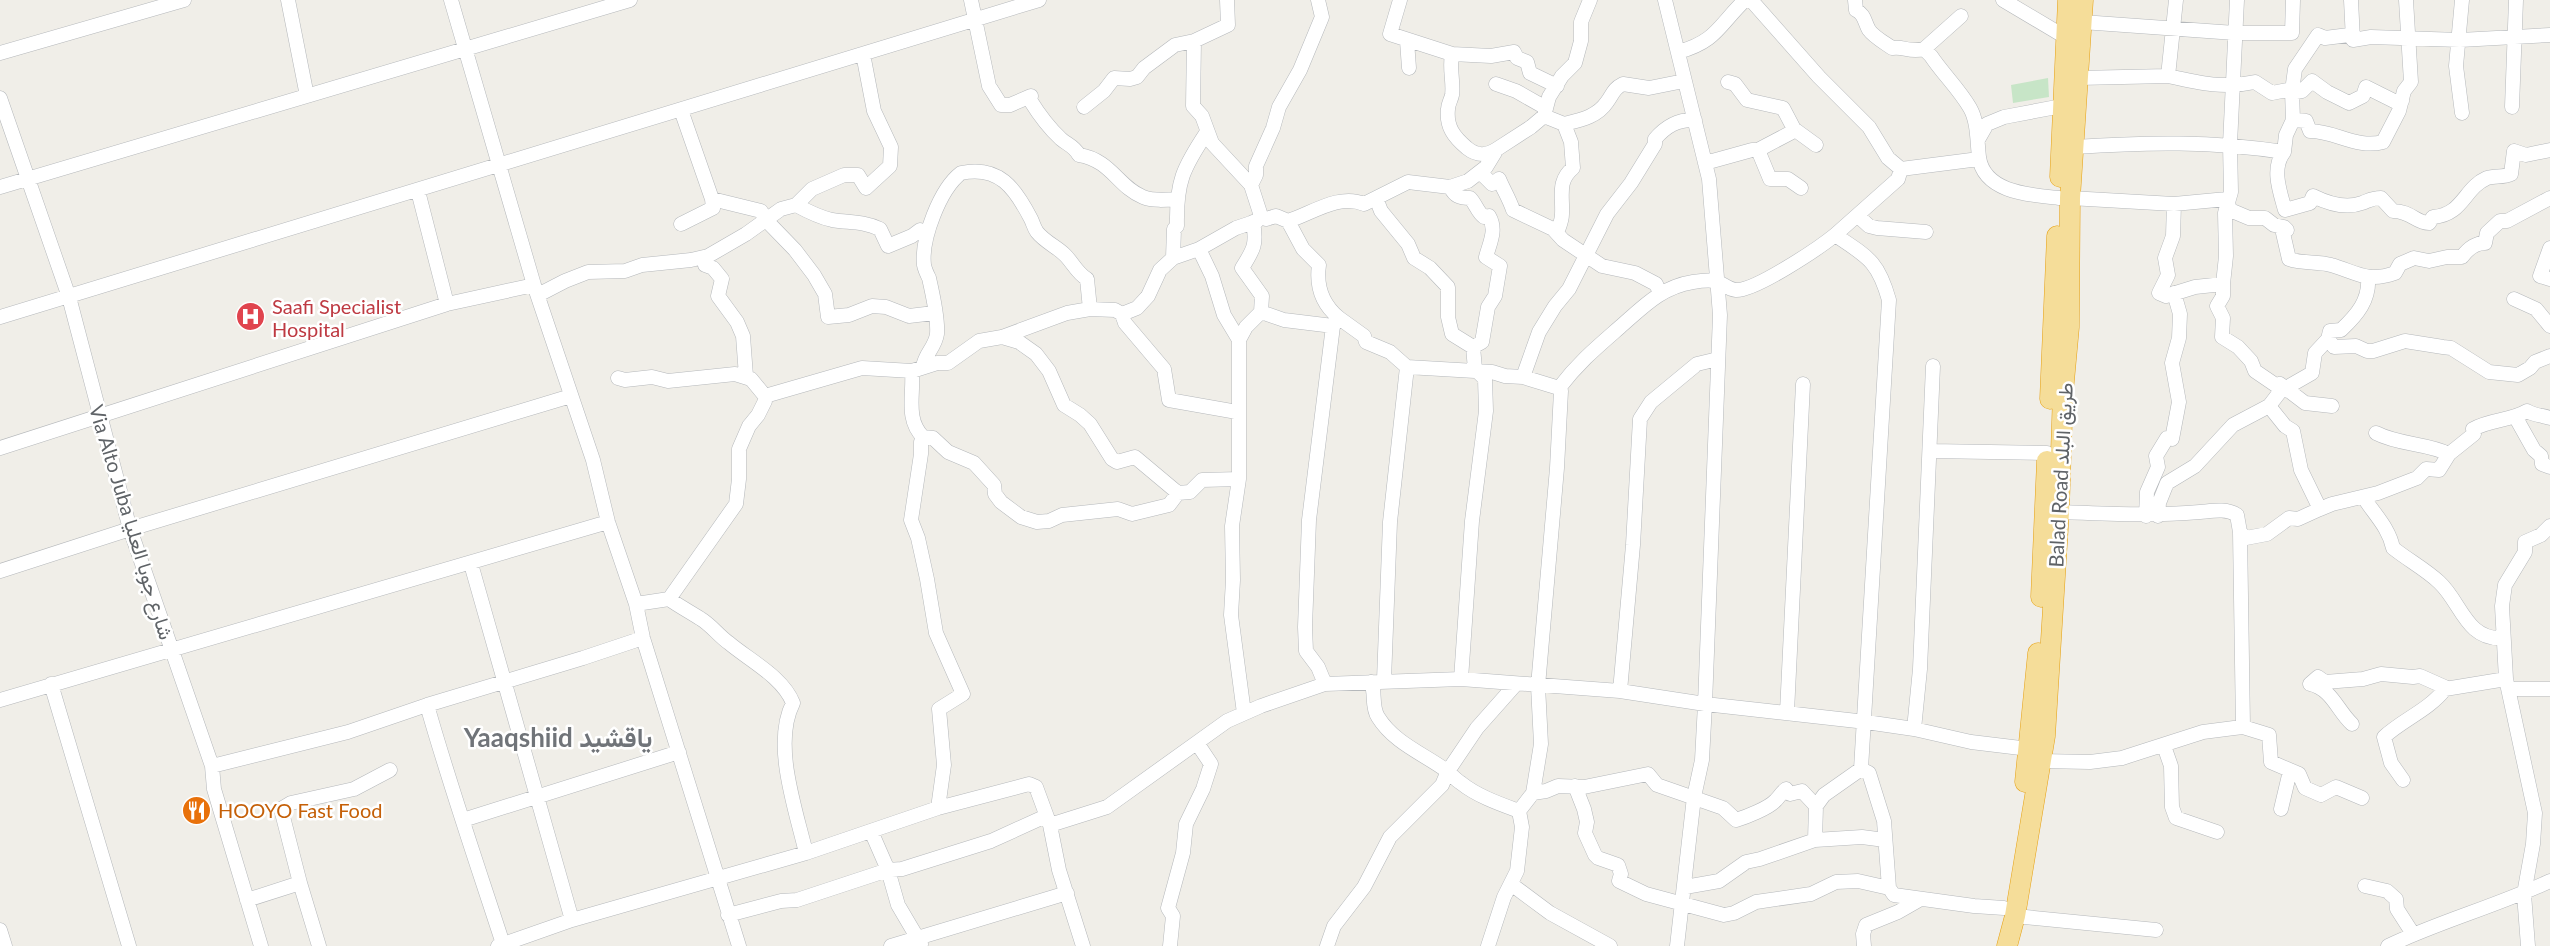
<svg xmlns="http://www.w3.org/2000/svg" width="2550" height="946" viewBox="0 0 2550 946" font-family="Lato,Vazirmatn,sans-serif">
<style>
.green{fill:#c7e5c7}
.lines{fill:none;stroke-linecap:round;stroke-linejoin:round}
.minor-casing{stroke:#b5b8bb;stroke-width:15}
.highway-casing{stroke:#e6a011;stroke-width:21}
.minor{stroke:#fff;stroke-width:14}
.highway{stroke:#f5dd99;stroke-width:20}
.labels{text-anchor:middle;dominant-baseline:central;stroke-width:5;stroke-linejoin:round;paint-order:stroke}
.health-label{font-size:20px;fill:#be3a42;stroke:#fff;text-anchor:start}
.street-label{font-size:20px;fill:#5f6367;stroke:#fff}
.food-label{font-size:20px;fill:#c56008;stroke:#fff;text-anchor:start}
.district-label{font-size:26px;font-weight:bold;fill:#707479;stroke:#fff}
</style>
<rect width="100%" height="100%" fill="#f0eee8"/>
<!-- green -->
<path class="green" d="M2048 78 2049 97 2013 103 2011 85Z"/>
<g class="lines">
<defs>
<path id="minor" d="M288 0 307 96
M451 0 534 285 593 460 608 522 636 604 643 638 739 946
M971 0 989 86 1001 105H1010L1031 96 1030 100C1038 113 1049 128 1061 139 1068 145 1074 146 1079 155 1111 160 1118 187 1143 197 1153 201 1165 200 1176 199
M1318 0 1322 17 1300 70 1279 107 1273 128 1256 166V175L1251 185 1261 216 1266 219 1276 216 1288 221C1311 214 1339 193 1364 204L1408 182 1450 187 1468 181 1486 167 1497 149 1531 127 1544 116 1564 124C1580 120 1597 117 1607 102 1613 94 1613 89 1623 84L1649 88 1684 81
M1400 0 1390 34 1452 54 1491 56 1514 52 1517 58 1527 62 1530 73 1557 86
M1665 0 1709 179 1720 315 1705 704 1702 760 1694 797 1677 946
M1751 0 1819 77 1869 127 1888 158 1901 169 1979 159
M1855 0 1856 10C1865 15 1864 21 1869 30 1874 37 1885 43 1892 48 1905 46 1909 53 1924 49L1931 56C1943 74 1959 89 1970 108 1978 122 1977 141 1979 157 1984 193 2031 195 2059 198
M2003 0 2067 38
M2351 0 2353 40
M2082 22 2235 33H2292L2293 0
M1194 41 1193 106 1202 116 1212 143 1251 185
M1407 41 1409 68
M1924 49 1961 16
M1678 52C1716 42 1719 25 1745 0
M0 53 184 0
M1452 54C1449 69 1454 83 1452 95 1451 100 1448 104 1448 109 1446 127 1454 137 1467 148 1477 156 1486 156 1497 149
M2168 76C2199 83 2224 89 2255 82L2272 93 2293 89 2296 92 2302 91 2312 81 2327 92 2349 103 2363 96 2366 87 2396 102 2402 101
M2078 78 2168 76 2176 0
M1728 82 1735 84 1747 100 1783 108 1794 129 1792 132 1758 150
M1496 84 1516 91 1546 108
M0 98 69 297 130 529 212 766 214 789 261 946
M1084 107 1104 91 1114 78 1130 79 1137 77 1144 68 1175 45 1194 41 1228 25 1227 0
M2512 107 2516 0
M681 110 712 199 713 208 681 224
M2462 113 2456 66 2462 0
M1544 116 1549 97 1562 76 1575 63 1581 41V22L1590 0
M2293 120 2306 121 2310 131C2335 131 2357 149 2383 142L2399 111 2404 91 2411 82 2406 0
M1794 129 1816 145
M1979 138 1987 124 2004 117 2062 106
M2075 147C2148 142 2211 141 2284 152 2271 168 2280 192 2285 210L2310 203 2313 196C2327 203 2346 209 2362 203 2370 200 2372 198 2381 198L2393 211C2411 211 2416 223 2429 223L2433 217C2463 215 2464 188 2487 178 2495 175 2503 178 2511 174L2514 151 2526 155 2550 150
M2284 152 2286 135 2293 120 2292 91 2295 69 2318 35 2325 38 2349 35 2353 40 2371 37 2460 40 2550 35
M1705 163 1752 150H1758L1770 179H1788L1801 188
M1901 169 1898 179 1835 235C1868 257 1878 261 1889 300L1861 769 1869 773 1884 821 1889 888 1894 895 1974 906 2004 908
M1481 173 1492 184 1499 179C1504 191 1509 198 1513 210L1553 229 1563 240 1602 266 1635 273 1656 284 1660 293
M0 187 630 0
M1450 187C1455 196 1459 198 1470 198 1476 204 1477 212 1484 217L1489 216C1497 230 1490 242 1486 257L1500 266 1495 296 1488 307 1482 342 1473 347
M418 191 447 304
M1376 198 1381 211 1408 244 1414 258 1430 268 1448 287V317L1452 334 1473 347 1475 369 1485 379 1486 411 1472 521 1461 679
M2070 198 2174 204 2227 199
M712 199 761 211 765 219 795 250 814 275 825 294 828 317 849 315 872 306 886 307 909 316 934 313
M2227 199 2230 210 2249 218H2265L2274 225 2284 227 2287 230 2283 233 2289 259C2302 264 2318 261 2331 265 2356 272 2367 283 2395 273L2400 264 2414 258 2429 261 2447 257H2462C2467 250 2475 243 2485 243L2487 233 2500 221H2507L2550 198
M2174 204 2173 236 2165 258 2168 275 2159 293 2166 296 2195 287 2223 284V296L2217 306 2223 318 2222 337 2238 347 2251 361 2255 371 2277 386 2280 384 2305 403 2332 406
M796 205C807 211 818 217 832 220 850 223 862 221 880 229L888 246 912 236 920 230 927 234
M1858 216 1869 226 1877 228 1926 232
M1288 221 1303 249 1319 265C1316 286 1322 304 1339 318
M1253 222C1257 244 1254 249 1242 268L1262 296 1261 312 1284 320 1333 326 1339 318 1364 336 1366 342 1390 352 1407 367 1492 372 1505 376 1523 377 1559 388 1561 391 1557 468 1538 686 1541 744 1533 793 1519 811 1522 827 1517 871 1504 897 1488 946
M1557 233C1559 227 1562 221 1562 214 1563 196 1557 181 1573 168L1571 142 1564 124
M2550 248 2540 276 2550 279
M1199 249 1212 276 1224 315 1239 340V479L1232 526 1233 580 1231 615 1244 713
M708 256 704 260 705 265 713 268 722 279 718 296 737 322 743 336 746 376
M1173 258 1174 229 1177 226C1176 182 1183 168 1207 132
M2223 284 2226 256 2225 213 2231 192 2230 144 2237 0
M538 295 565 281 588 272 625 271 642 265 691 260 708 256 746 234 781 209 796 205 812 189 844 175H858L866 188 890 166 891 147 874 111 863 54
M2514 299 2536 309 2550 326
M1122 314 1137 308 1148 296 1160 270 1173 258 1199 249 1236 228 1257 221 1259 218
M0 317 1039 0
M1002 337 1019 342 1036 354 1049 371 1064 405 1080 415 1090 424 1112 459 1117 462 1135 457 1178 493 1190 492 1202 480 1239 479
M2328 339 2334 347 2356 346 2367 351H2373L2405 341 2443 347 2451 348 2489 372 2518 375 2530 368 2535 362 2550 356
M1239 340 1246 327 1261 312
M923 367C925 353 935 348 937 334 938 321 932 291 929 278 927 274 925 270 924 265 921 239 940 189 961 173 999 165 1015 188 1031 219 1033 223 1034 228 1037 232 1045 242 1057 247 1065 255 1073 263 1077 273 1087 279L1090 309
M912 371C914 394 905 419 923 437L921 442V454L911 520 918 538 927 579 936 633 963 694 939 709 944 765 938 808
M1523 377 1539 332 1555 306 1569 289 1607 214 1631 183 1655 144V139C1666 126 1678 119 1695 120
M618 378 625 380 652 377 668 381 735 374 751 379 765 396V401L758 415 749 426 739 449V479L736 504 669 599 636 604
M1559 388C1579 362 1596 348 1620 327 1643 307 1661 287 1693 282 1699 281 1709 280 1715 281 1723 283 1727 289 1736 290 1755 291 1819 248 1835 235
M2288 391 2291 385 2312 373 2315 353 2328 339 2330 331 2341 330C2357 315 2370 300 2368 277
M765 396 862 368 912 371 937 363H948L979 341 1002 337 1067 313 1090 309 1115 310 1122 314 1125 323 1164 369 1169 400 1237 412
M2516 418 2534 450 2541 456 2542 464 2550 467
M2376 433C2399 445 2427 443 2449 454
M923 437 933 438 948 452 974 463 994 485 995 494 1001 502 1021 517 1037 522 1049 521 1062 515 1118 509 1132 514 1169 505 1178 493
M0 448 447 304 534 285
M1931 451 2047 453
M2364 498C2375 515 2389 528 2393 548 2408 560 2425 569 2439 582 2461 602 2466 640 2502 638
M2320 509 2332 504 2378 493 2417 478 2426 469 2439 470 2449 454 2474 434 2473 429C2491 419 2510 421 2527 411 2535 416 2542 415 2550 418
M2059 512C2107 514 2153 516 2200 512 2212 511 2226 508 2237 515L2240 532 2246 538 2267 534 2289 518 2298 519 2320 509 2301 470 2293 431 2285 426 2269 406 2279 393 2277 386
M2146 516 2147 492 2158 467 2156 456 2167 438 2172 439 2179 402 2172 363 2179 338 2180 314 2174 293
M2158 516 2159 503 2167 483 2195 466 2233 425 2269 406
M2240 532 2243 727
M471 564 572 920
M0 571 130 529 571 396
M669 599C679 606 690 612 701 619 711 625 719 636 729 643 749 660 783 677 793 703 772 744 796 810 806 853
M1384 680 1390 522 1407 367
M1371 682C1376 693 1371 706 1378 717 1394 743 1424 754 1447 771 1452 775 1456 780 1461 783 1477 796 1500 804 1519 811
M51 684 129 946
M1325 684 1318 667 1306 651 1305 627 1309 520 1333 326
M2509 689H2550
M1620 691 1633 545 1640 419 1651 402 1697 364 1718 359
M0 700 608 522
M427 705C450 786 477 864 503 944
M1787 712 1803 384
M2352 724C2337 710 2332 689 2310 684L2318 677 2325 682 2363 679 2381 674 2413 677 2420 676 2447 688
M1914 729 1920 669 1933 366
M2164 746 2171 766 2172 807 2176 818 2217 832
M2041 761 2090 762 2122 758 2203 732 2234 728 2243 727 2269 735 2271 762 2299 774 2305 788 2321 795 2336 787 2362 798
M212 766 348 732 427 705 583 658 643 638
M2403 780 2391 763 2384 737C2402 720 2429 710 2445 689L2506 679
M1575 786 1584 809 1587 822 1585 833 1595 855 1598 858 1618 865 1621 874 1619 881 1646 894 1724 915 1734 913 1756 902 1811 894 1836 882 1858 881 1889 888
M1533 793 1546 791 1558 786 1584 787 1648 774 1657 785 1723 808 1736 820C1746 817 1769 808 1776 800 1780 796 1781 793 1786 789L1790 794 1802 791 1816 806
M2281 809 2290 771
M463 820 679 752
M1050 825 1107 807 1227 721 1261 706 1325 684 1461 679 1620 691 1705 704 1866 722 1914 729 1971 742 2029 749
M871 831 888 870 898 905 921 944
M1815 840 1816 806 1824 795 1861 769
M1511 884 1550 913 1610 946
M2365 886 2387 891 2396 899 2397 909 2413 934
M1685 887 1719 881 1746 862 1760 859 1815 840 1862 837 1885 840
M247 900 300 883
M728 915 781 901 797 900 888 870 902 869 991 841 1046 816
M2015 916 2156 930
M0 930 5 946
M319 946 300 883 281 809 291 803 354 789 390 770
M498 946 572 920 806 853 938 808 1029 784 1036 787 1050 825 1059 870 1083 946
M891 946 1067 893
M1170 946 1173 916 1168 908 1183 853 1186 824 1203 789 1211 764 1197 743
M1327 946 1334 926 1364 887 1390 837 1442 785 1448 771 1477 728 1516 684
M1864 946 1863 934 1866 925 1898 912 1919 900
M2388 946C2440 921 2497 906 2550 881
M2528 946 2524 894 2533 844 2535 813 2506 679 2502 606 2505 585 2525 552V542L2541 535 2550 526"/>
<path id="highway" d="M2060 177 2068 0
M2050 399 2057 236
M2041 597 2047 461
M2025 782 2038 653
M2007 946 2015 916 2045 736 2059 512 2063 392 2069 327 2070 198 2083 0"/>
</defs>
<!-- minor casing -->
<use href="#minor" class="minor-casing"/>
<!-- highway casing -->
<use href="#highway" class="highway-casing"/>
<!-- minor -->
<use href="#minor" class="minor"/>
<!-- highway -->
<use href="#highway" class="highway"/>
</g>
<!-- icons -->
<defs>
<symbol id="hospital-disc" viewBox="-11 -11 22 22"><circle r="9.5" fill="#e0444e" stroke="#fff"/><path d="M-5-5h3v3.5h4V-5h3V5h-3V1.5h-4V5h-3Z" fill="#fff"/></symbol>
<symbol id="restaurant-disc" viewBox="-11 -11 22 22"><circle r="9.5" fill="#e8710a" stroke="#fff"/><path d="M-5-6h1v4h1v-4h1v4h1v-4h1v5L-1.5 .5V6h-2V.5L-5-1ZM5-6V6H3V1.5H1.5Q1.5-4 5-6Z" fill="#fff"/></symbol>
</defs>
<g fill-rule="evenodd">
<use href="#hospital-disc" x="234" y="300" width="33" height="33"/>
<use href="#restaurant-disc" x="180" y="794" width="33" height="33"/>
</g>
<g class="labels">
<!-- health labels -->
<g class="health-label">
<text x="272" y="306">Saafi Specialist<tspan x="272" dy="23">Hospital</tspan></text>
</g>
<!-- street labels -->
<g class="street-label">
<text transform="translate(2060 475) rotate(-87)">Balad Road طريق البلد</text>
<text transform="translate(132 522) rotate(73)">Via Alto Juba شارع جوبا العليا</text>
</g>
<!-- food labels -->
<g class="food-label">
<text x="218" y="810">HOOYO Fast Food</text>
</g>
<!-- district labels -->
<g class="district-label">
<text x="558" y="737">Yaaqshiid ياقشيد</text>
</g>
</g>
</svg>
